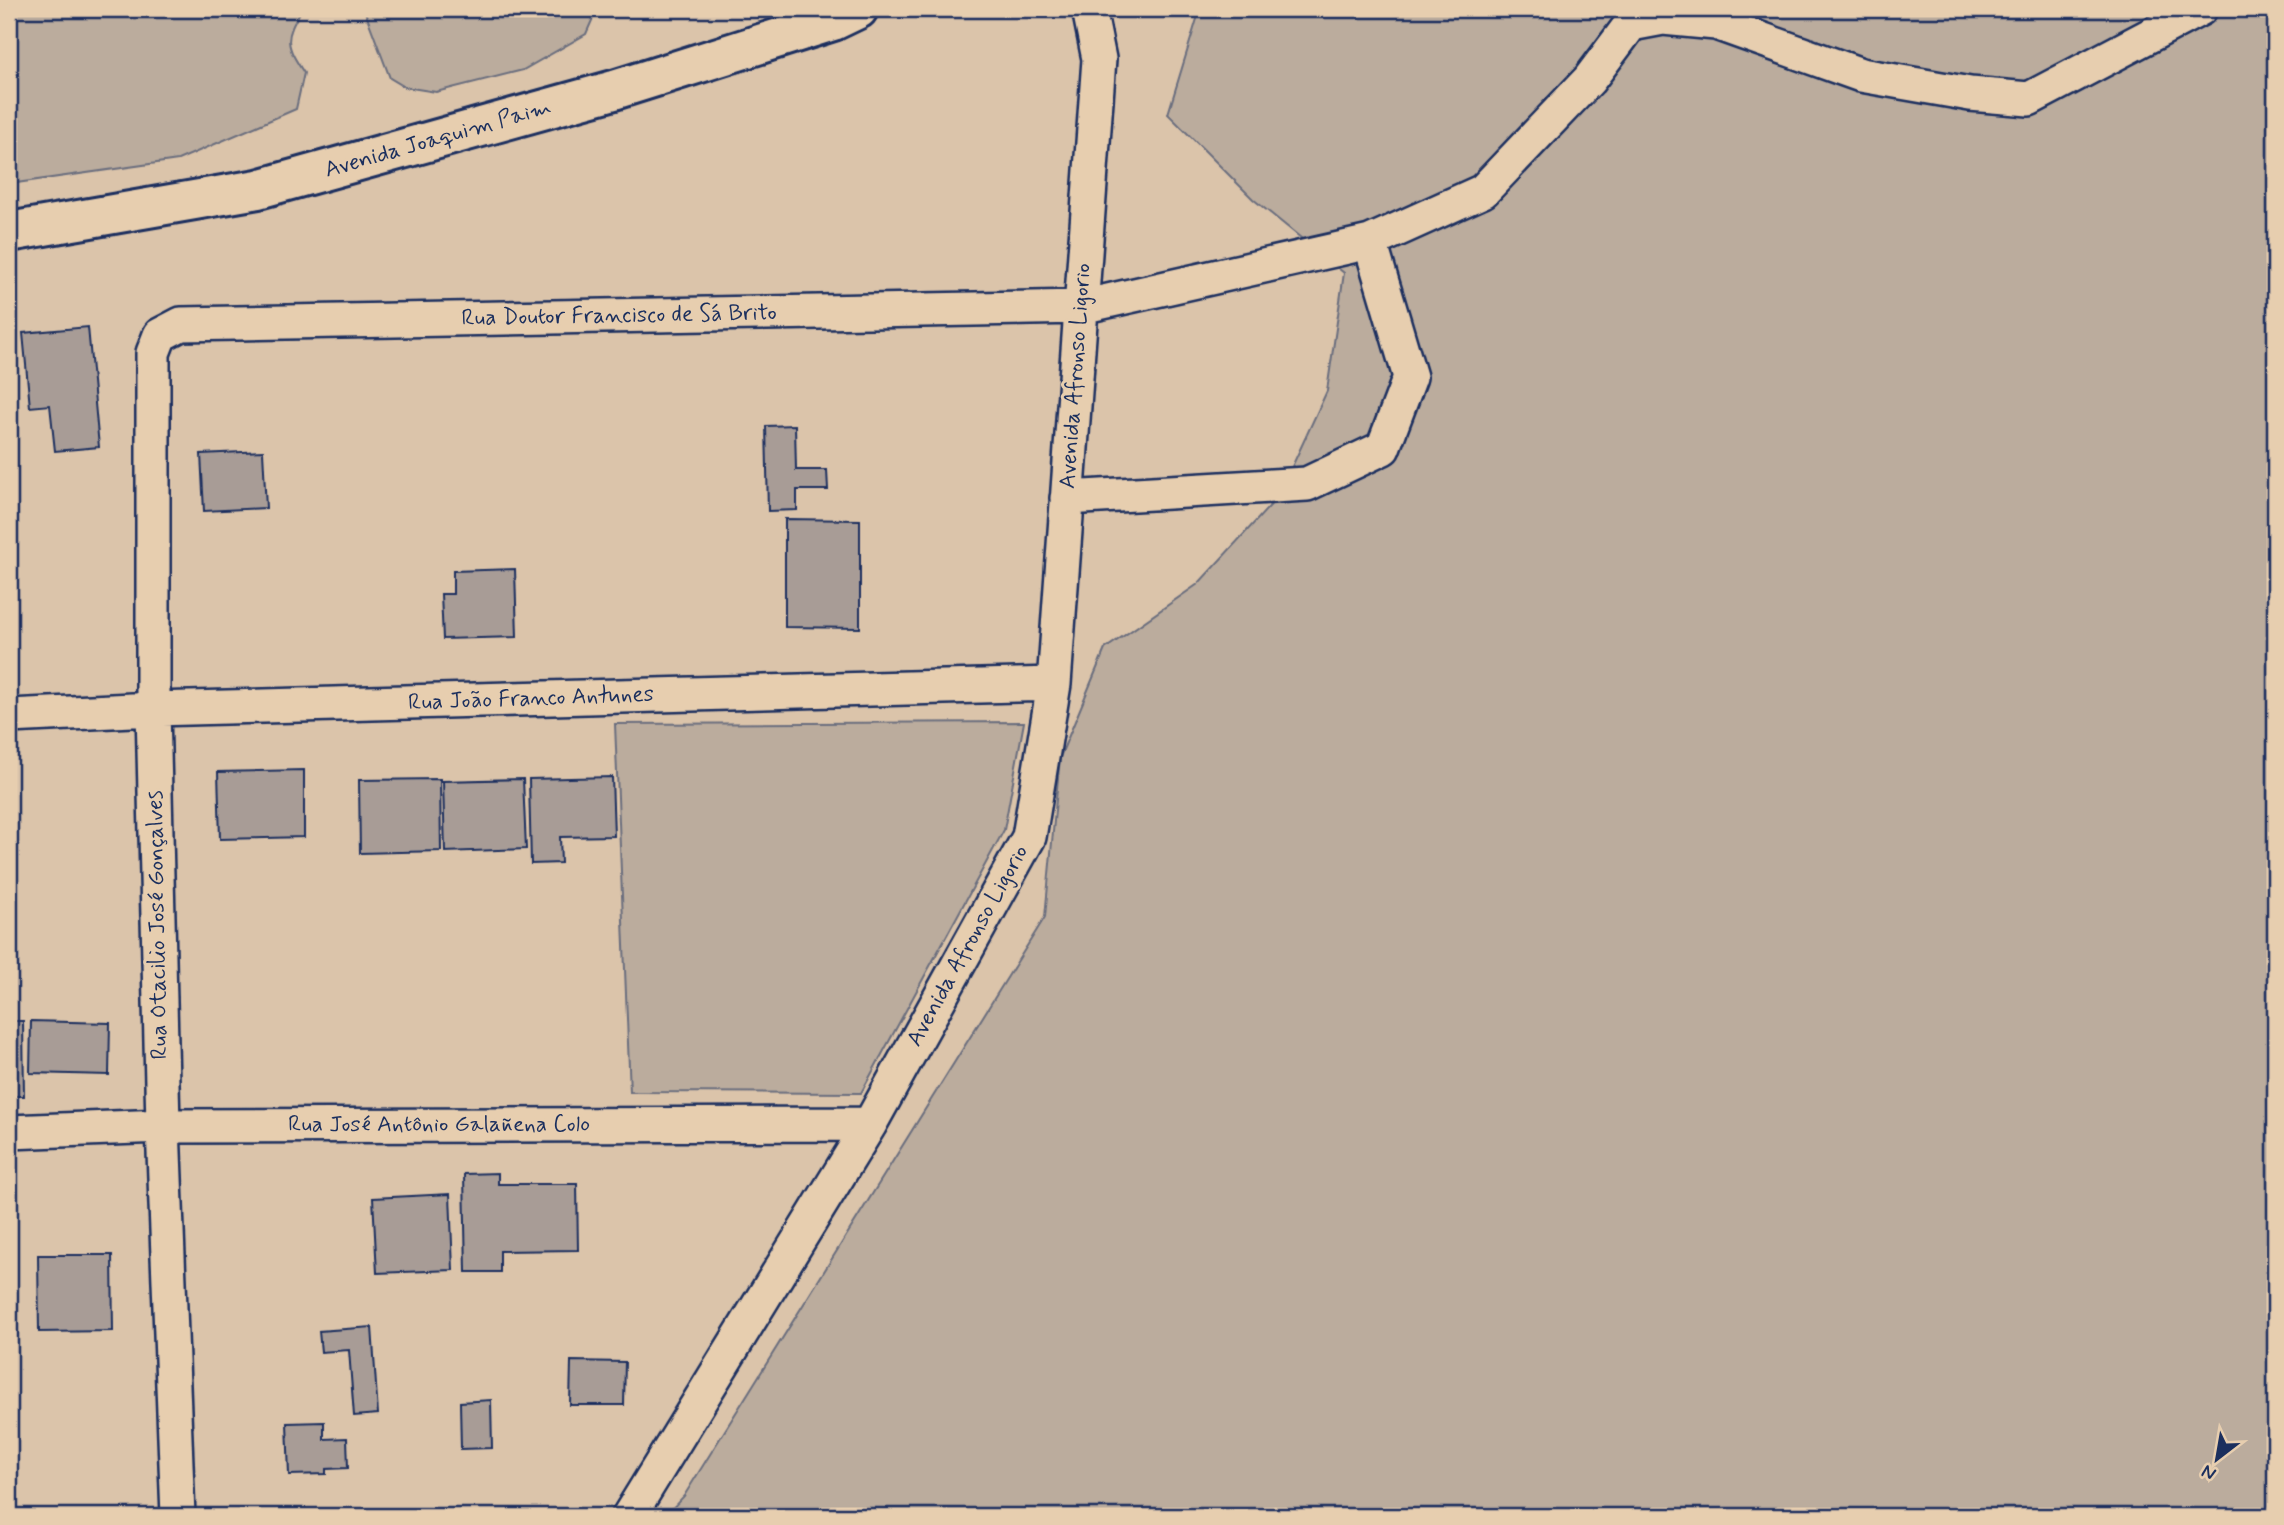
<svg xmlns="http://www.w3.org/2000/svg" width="2284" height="1525" viewBox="0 0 2284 1525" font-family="Mynerve,sans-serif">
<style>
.green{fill:#bbac9d;stroke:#6b6e7e;stroke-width:2}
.building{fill:#a89c96;stroke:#1b2f5e;stroke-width:2}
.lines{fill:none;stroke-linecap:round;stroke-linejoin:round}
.minor-casing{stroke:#1b2f5e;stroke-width:38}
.tertiary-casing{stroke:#1b2f5e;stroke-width:44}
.minor{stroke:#e7ceaf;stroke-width:33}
.tertiary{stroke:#e7ceaf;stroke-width:38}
.labels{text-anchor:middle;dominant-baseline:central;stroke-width:6;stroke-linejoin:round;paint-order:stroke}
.street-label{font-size:23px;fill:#1b2f5e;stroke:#e7ceaf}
</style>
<rect width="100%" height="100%" fill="#dbc4aa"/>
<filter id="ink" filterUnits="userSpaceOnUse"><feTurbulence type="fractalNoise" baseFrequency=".0143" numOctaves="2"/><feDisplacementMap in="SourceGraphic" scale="14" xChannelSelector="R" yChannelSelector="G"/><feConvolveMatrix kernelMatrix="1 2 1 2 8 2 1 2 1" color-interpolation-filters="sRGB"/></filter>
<g filter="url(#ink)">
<!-- green -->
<path class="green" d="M9 9H302C284 39 285 44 304 73L296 109 178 160 9 184Z
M364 9H597L586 34 523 70 436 92 405 87 390 78Z
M1200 9H2275V1516H665L684 1496 1045 917 1060 757 1105 649 1198 584 1278 497 1327 391 1344 273 1253 199 1168 114Z
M1024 722 1004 830 861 1093 630 1092 615 724Z"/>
<!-- building -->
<path class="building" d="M88 327 99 447 55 451 50 405 30 407 23 333Z
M795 425 796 470H827L828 490H797V510L768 511 766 426Z
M263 451 266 508 204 511 201 454Z
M785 519 860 520V628L785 627Z
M515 569 517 637 443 639 441 594H453V571Z
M304 770V837L220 839 218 772Z
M612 777 614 836 560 837 561 863 531 864 529 779Z
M440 779 441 851 360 853 359 780Z
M523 779 526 849 445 852 443 781Z
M9 1021H23L24 1096H9Z
M31 1021 110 1023 109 1075 30 1073Z
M498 1173V1184H577L578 1250 500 1251V1272H466L464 1174Z
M450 1194 453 1270 377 1273 373 1198Z
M38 1255H112L113 1331 39 1332Z
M372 1327 378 1414 354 1416 349 1350 321 1352 319 1331Z
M571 1361 625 1362 624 1405H570Z
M491 1400 492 1448 461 1449 460 1402Z
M324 1422V1439L347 1438 348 1468 326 1469V1474L289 1475 287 1423Z"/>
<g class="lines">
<defs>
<path id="minor" d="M1067 498 1307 484 1383 448 1410 377 1370 242
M9 716 153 709 1054 684
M9 1132 163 1126 870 1124
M178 1516 163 1126 153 709V353L160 335 181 324 1081 307 1370 242 1483 191 1589 80 1631 24 1663 18 1716 23 1861 75 1970 94 2029 99 2200 9
M629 1516 870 1124 1029 837 1054 684 1099 59 1089 9"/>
<path id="tertiary" d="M9 232 258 189 614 90 833 21 858 9"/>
</defs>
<!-- minor casing -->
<use href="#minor" class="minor-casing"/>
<!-- tertiary casing -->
<use href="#tertiary" class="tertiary-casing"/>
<!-- minor -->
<use href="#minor" class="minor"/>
<!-- tertiary -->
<use href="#tertiary" class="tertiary"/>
</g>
</g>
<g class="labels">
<!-- street labels -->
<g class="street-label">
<text transform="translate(438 139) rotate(-16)">Avenida Joaquim Paim</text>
<text transform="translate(619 316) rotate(-1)">Rua Doutor Francisco de Sá Brito</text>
<text transform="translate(1076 376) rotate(-86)">Avenida Afronso Ligorio</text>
<text transform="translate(531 699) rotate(-2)">Rua João Franco Antunes</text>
<text transform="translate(158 925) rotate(-91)">Rua Otacilio José Gonçalves</text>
<text transform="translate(968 946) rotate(-61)">Avenida Afronso Ligorio</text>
<text x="439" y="1125">Rua José Antônio Galañena Colo</text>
</g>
</g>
<!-- margin -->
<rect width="2284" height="1525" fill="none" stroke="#e7ceaf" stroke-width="35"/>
<rect x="18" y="18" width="2249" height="1490" fill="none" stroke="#1b2f5e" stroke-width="2.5" filter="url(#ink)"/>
<!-- north arrow -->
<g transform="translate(2217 1459) rotate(211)" stroke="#e7ceaf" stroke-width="5" paint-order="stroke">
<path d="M0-5L12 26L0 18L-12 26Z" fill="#1b2f5e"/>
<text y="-10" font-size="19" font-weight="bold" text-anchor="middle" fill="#1b2f5e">N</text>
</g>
</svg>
